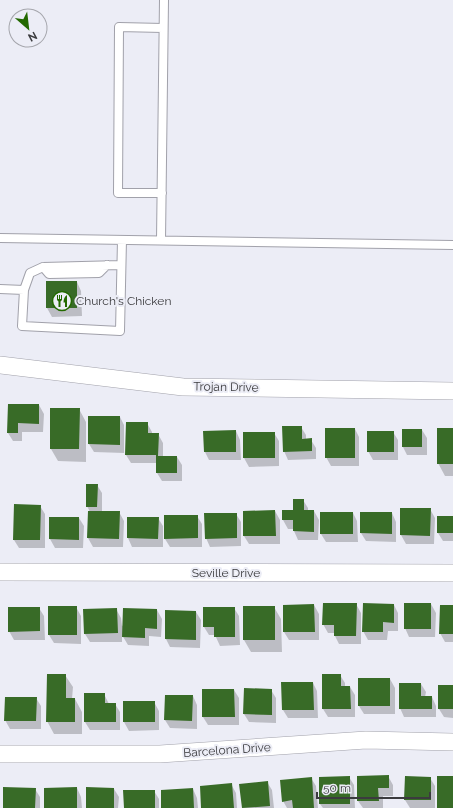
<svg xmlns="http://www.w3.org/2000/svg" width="453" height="808" viewBox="0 0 453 808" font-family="Raleway,sans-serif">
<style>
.shadow{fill:#0003}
.building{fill:#386b27}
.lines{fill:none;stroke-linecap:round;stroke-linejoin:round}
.service-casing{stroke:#a1a1aa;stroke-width:10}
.minor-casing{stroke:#a1a1aa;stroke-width:18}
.service{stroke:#fff;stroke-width:8}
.minor{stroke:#fff;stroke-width:17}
.labels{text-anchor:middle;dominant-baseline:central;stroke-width:4;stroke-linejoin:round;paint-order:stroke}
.poi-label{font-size:12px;fill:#3b3b3e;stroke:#ecedf6;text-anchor:start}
.street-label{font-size:12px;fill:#3b3b3e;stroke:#ecedf6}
</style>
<rect width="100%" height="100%" fill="#ecedf6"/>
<!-- shadow -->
<path class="shadow" d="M47 282H77L81 291 82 316 52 317 47 308Z
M9 405H39L44 414 43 432H22V441H13L8 433Z
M79 409 86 422V462L58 461 51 449Z
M120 417 124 425V453L94 452 89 444Z
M147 423 152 432V434H158L163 443V457H177L182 465V481H162L157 473V463H131L126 455Z
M301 427 306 435V440H311L316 448V459L288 460 284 451Z
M355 429 359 437V466H331L326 457Z
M453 429V476H445L438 463Z
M422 430 427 438V455H407L403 447Z
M236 431 240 440 241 460H209L205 452Z
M393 432 398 440V460H373L368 451Z
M244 433H274L279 441V466L249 467 244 458Z
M97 485 102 493V512H119L124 521 123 547H93L88 538 89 512H90L87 506Z
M303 500 308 508V511H314L319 520 318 540H298L294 531V529H288L283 520V511H294Z
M40 506 45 514V548H19L14 540Z
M401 509H430L435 518 434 544H406L401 535Z
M275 511 280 520V544H249L244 536V512Z
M353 513 357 521 358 542H326L321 534Z
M361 513H392L396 522V542L366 541 361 533Z
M236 514 241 522V546L210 547 206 538Z
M197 516 202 524V547H170L165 539Z
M453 517V541H443L438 533Z
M50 518H79L84 526 83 548H55L50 539Z
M128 518H158L163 526V547H132L128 538Z
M356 604 361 613V644H339L335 636V633H328L323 624Z
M431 604 436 613 435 637H409L405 628Z
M314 605 319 614V640H289L284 632Z
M394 605 398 613V631H388L387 640H368L363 631Z
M453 606V642H445L440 633Z
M76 607 81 616V644L54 643 49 635Z
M274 607 281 619 282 652H251L244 640Z
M39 608 44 616 45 640H14L9 631Z
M204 608H234L239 616 240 645 220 646 215 635H209L204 627Z
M116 609 121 618 122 626 157 610 162 619 161 637 149 636V646L128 645 122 635V642H90L85 634Z
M196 612 201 620 200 648 170 647 166 639Z
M65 675 73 687 72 699H75L82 712V734H54L47 721Z
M340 675 345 683V687H350L355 695V717H328L323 709Z
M390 679 395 688V714H364L359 706Z
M313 683 317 691 318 718H288L283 710Z
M421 684 426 692 425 697H432L436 706V717H404L400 708Z
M453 686V718L444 717 439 709Z
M234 690 239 698V725H208L203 717Z
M271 690 276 698V723L249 722 244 714Z
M85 694H104L109 704H115L120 712V730H90L85 722Z
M193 696 197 705V729L170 728 165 720Z
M36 698 41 706V729H10L5 720Z
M124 702H154L159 711V730L129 731 124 722Z
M388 776 393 785V796H383V808H363L358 801Z
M349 777 354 785 355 808H323L320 804Z
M311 778 316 786 318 808H287L283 801Z
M430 778 435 786V808H410L405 800Z
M267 782 272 790 274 808H243L240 785Z
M231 784 236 793 237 808H202Z
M77 788 81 797 82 808H45Z
M35 789 40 797V808H4Z
M114 789 119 797 118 808H87Z
M193 789 197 798 198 808H162Z
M154 791 159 799V808H125Z"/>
<!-- building -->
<path class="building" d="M46 281H77V308H46Z
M8 404H39V424L18 423V433H7Z
M50 408H80L79 449H50Z
M88 416H120V445L88 444Z
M126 422H148V433H159L158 456H177V473H156V455H125Z
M282 426H302V439L312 438V451L283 452Z
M325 428H355V458H325Z
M437 428H453V464H437Z
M402 429H422V447H402Z
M236 430V452H204L203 431Z
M367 431H394V452H367Z
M243 432H275V458H243Z
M86 484H98L97 507H86Z
M293 499H304V510H314V532L293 531V520H282V510H293Z
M14 504 41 505 40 540H13Z
M400 508H431L430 536 400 535Z
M275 510 276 536H243V511Z
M88 511H120L119 539 87 538Z
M320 512H353V534H320Z
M360 512H392V534L360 533Z
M204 513H237V538L205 539Z
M164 515H198V538L164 539Z
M437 516H453V533H437Z
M49 517H79V540L49 539Z
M127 517H159L158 539 127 538Z
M323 603H357L356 636H334V625H322Z
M363 603 394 604V623L383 622V632H362Z
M404 603H431V629H404Z
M314 604 315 632H283V605Z
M440 605H453V634H439Z
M48 606H77V635H48Z
M243 606H275V640H243Z
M8 607H40V631L8 632Z
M203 607H235V637H214V627H203Z
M117 608 118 633 84 634 83 609Z
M123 608 157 609V629L145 628V638L122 637Z
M165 610 196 611V640L165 639Z
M47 674H66V698H75V722H46Z
M322 674H341V686H350L351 709H322Z
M358 678H390V706H358Z
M281 682H313L314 710H282Z
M399 683H421V696H432V709H399Z
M438 685H453V709H438Z
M244 688 272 689V715L243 714Z
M202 689H234L235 717H202Z
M84 693H105V703H116V722H84Z
M165 695H193L192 721 164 720Z
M5 697H37L36 721H4Z
M123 701H155V722H123Z
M389 775V788H378L379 801H357V776Z
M350 776V804H319V777Z
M405 776 431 777V800H404Z
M437 776H453V808H437Z
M312 777 314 808H293L292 800 282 802 280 780Z
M268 781 270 806 242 808 239 784Z
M232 783 234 808H201L200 786Z
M3 787 36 788 35 808H3Z
M77 787V808H44V788Z
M86 787 114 788V808H86Z
M193 788 194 808H161V790Z
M123 790H155V808H124Z"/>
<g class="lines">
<defs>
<path id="service" d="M162 193H118L119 27 163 28
M0 238 453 245
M161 240 164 0
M43 267 49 274 99 273 107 265
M0 289 24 290 22 326 120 331 122 240
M24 290 30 273 43 267 121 265"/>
<path id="minor" d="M0 365 183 387 453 391
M0 572 453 573
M0 754H160L366 740 453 742"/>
</defs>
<!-- service casing -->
<use href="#service" class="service-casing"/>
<!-- minor casing -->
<use href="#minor" class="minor-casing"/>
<!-- service -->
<use href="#service" class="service"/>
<!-- minor -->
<use href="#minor" class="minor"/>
</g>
<!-- icons -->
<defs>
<symbol id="restaurant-ring" viewBox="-11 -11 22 22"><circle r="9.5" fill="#ecedf6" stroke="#236900" stroke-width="1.5"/><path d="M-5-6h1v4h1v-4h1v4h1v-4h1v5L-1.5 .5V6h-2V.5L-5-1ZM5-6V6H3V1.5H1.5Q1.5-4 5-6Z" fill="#236900"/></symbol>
</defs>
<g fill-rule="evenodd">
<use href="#restaurant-ring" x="51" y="290" width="22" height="22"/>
</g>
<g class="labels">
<!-- poi labels -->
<g class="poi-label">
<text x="76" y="301">Church's Chicken</text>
</g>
<!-- street labels -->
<g class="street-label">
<text transform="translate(226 387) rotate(1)">Trojan Drive</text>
<text x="226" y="573">Seville Drive</text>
<text transform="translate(227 750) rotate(-4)">Barcelona Drive</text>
</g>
</g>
<!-- north arrow -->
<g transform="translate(28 28) rotate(152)"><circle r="19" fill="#ecedf6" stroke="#a5a6ac"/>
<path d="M0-3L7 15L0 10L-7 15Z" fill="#236900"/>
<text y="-6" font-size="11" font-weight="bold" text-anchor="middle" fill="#3b3b3e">N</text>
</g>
<!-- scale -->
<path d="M317 792v6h113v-6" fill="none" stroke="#3b3b3e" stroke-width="2"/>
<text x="323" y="792" font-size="12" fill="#3b3b3e" stroke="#ecedf6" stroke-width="3" paint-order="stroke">50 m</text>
</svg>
